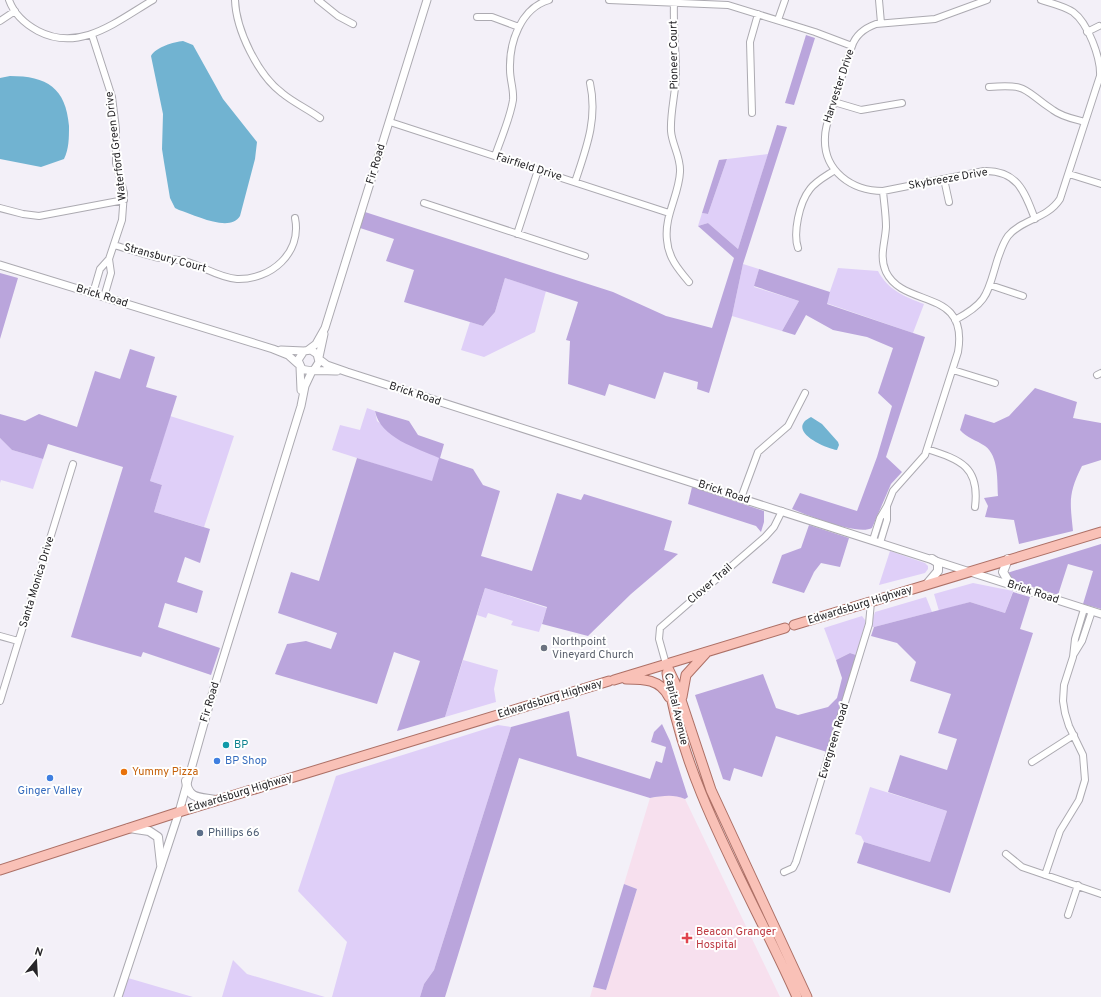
<svg xmlns="http://www.w3.org/2000/svg" width="1101" height="997" viewBox="0 0 1101 997" font-family="Overpass,sans-serif">
<style>
.medical{fill:#f7e0ee}
.green{fill:#dfcff8}
.forest{fill:#baa5dc}
.water{fill:#71b3d1}
.lines{fill:none;stroke-linecap:round;stroke-linejoin:round}
.minor-casing{stroke:#acaab1;stroke-width:8}
.tertiary-casing{stroke:#acaab1;stroke-width:9}
.secondary-casing{stroke:#acaab1;stroke-width:10}
.primary-casing{stroke:#ad7066;stroke-width:11}
.minor{stroke:#fff;stroke-width:6}
.tertiary{stroke:#fff;stroke-width:7}
.secondary{stroke:#fff;stroke-width:8}
.primary{stroke:#f9c1b7;stroke-width:9}
.worship-dot{fill:#6b7280;stroke:#fff;stroke-width:1.5}
.culture-dot{fill:#0f9aa8;stroke:#fff;stroke-width:1.5}
.shop-dot{fill:#3f7fe0;stroke:#fff;stroke-width:1.5}
.food-dot{fill:#e8710a;stroke:#fff;stroke-width:1.5}
.service-dot{fill:#5c6f8a;stroke:#fff;stroke-width:1.5}
.health-dot{fill:#e0444e;stroke:#fff;stroke-width:1.5}
.labels{text-anchor:middle;dominant-baseline:central;stroke-width:4;stroke-linejoin:round;paint-order:stroke}
.street-label{font-size:11px;fill:#272629;stroke:#fff}
.worship-label{font-size:11px;fill:#5b616d;stroke:#fff;text-anchor:start}
.culture-label{font-size:11px;fill:#0d838f;stroke:#fff;text-anchor:start}
.shop-label{font-size:11px;fill:#366cbe;stroke:#fff;text-anchor:start}
.food-label{font-size:11px;fill:#c56008;stroke:#fff;text-anchor:start}
.service-label{font-size:11px;fill:#4e5e75;stroke:#fff;text-anchor:start}
.health-label{font-size:11px;fill:#be3a42;stroke:#fff;text-anchor:start}
</style>
<rect width="100%" height="100%" fill="#f3f0f8"/>
<!-- medical -->
<path class="medical" d="M666 795 677 796 685 799 780 997H590L593 987 606 990 637 889 624 884 650 798Z"/>
<!-- green -->
<path class="green" d="M768 154 738 249 708 223 698 226 702 213 708 214 727 159Z
M743 264 759 269 754 287 799 301 782 331 732 316Z
M838 268 878 271C888 290 905 297 924 304L913 333 826 303Z
M505 278 546 291 535 332 484 357 461 350 470 322 483 326 495 312Z
M367 408 375 411 377 421 405 442 440 458 432 482 332 450 340 425 360 430Z
M170 416 234 436 204 527 154 512 162 485 150 481Z
M0 438 12 450 43 459 33 489 1 480 0 483Z
M890 551 925 563 928 566V569L925 573 879 585Z
M973 583 1013 591 1005 613 970 602 939 611 934 594Z
M485 588 547 608 539 632 511 625 513 621 488 613 486 618 477 615Z
M926 597 932 612 874 627H870L875 612Z
M862 616 865 620V624L856 655 850 653 836 660 824 628Z
M463 660 498 670 494 689 496 702 445 717Z
M498 725 511 727 434 970 424 984 420 997H332L347 942 298 891 336 776Z
M870 787 947 811 930 862 864 842 861 836 855 834Z
M233 960 247 974 325 997H222Z
M128 978 193 997H122Z"/>
<!-- forest -->
<path class="forest" d="M806 35 815 38 794 105 785 103Z
M777 125 787 127 743 264 732 316 709 393 697 389 698 382 664 372 655 399 609 384 605 396 568 384 570 341 566 340 578 302 505 278 495 312 483 326 404 302 414 270 386 261 394 239 360 228 365 212 613 292 666 316 712 328 734 258 698 226 708 223 738 249Z
M727 159 708 214 702 213 719 160Z
M759 269 830 292 827 304 925 337 886 457 902 472 891 484 872 528C858 536 807 515 792 509L800 493 857 511 877 457 892 406 878 393 893 348 867 337 833 330 806 315 795 335 782 331 799 301 754 286Z
M0 273 18 278 0 339Z
M130 349 155 357 146 387 177 396 150 481 162 485 154 512 210 529 200 563 185 557 177 582 203 591 197 613 165 603 158 627 220 648 211 675 143 652 141 657 71 637 123 467 48 444 43 459 12 450 0 438V414L25 421 39 414 77 427 95 371 120 379Z
M1035 388 1077 402 1073 418 1101 423V460L1082 466C1068 494 1070 501 1073 531L1019 544 1014 520 985 517 988 506 984 498 998 496C997 482 999 456 985 446 976 440 967 438 960 430L965 414 994 423 1009 416Z
M375 411 409 421 418 435 444 444 440 458 473 469 483 485 500 491 481 556 532 571 557 493 581 500 584 494 672 521 664 550 678 554 631 594 588 636 542 624 547 607 485 588 445 717 397 731 420 661 394 652 377 704 275 674 287 644 306 641 331 649 337 633 278 613 291 572 319 581 357 458 432 481 439 458C417 448 380 438 375 411Z
M692 487 764 511V522L761 532 756 526 688 504Z
M809 525 849 538 840 567 821 563 814 572 804 593 772 583 782 555 801 548Z
M1101 544V609L1083 604 1093 571 1068 564 1058 595 1011 580 1007 573Z
M1013 592 1030 597 1020 629 1033 633 950 893 857 863 864 842 930 862 947 811 888 792 900 755 947 770 957 739 938 733 951 694 910 681 916 662 897 643 871 636 874 627 970 602 1005 613Z
M850 653 856 655 827 752 776 736 762 777 734 768 730 781 723 779 695 695 763 674 776 708 798 715 828 707 837 698 842 678 836 660Z
M569 711 577 756 650 779 656 761 662 763 666 747 651 742 654 732 662 724 670 741 688 797 685 799C673 794 663 796 650 798L519 758 445 997H420L424 984 434 970 511 727Z
M624 884 637 889 606 990 593 987Z"/>
<!-- water -->
<path class="water" d="M183 41 193 45 223 99 257 142 255 159 240 216C230 233 195 215 179 210L175 208 170 198 164 162 162 149 163 114 151 56C156 47 174 42 183 41Z
M10 76C47 76 66 88 69 126 69 138 69 149 64 159L41 167 0 159V78Z
M811 417 822 424 838 442 839 445 837 450C824 448 785 430 811 417Z"/>
<g class="lines">
<defs>
<path id="minor" d="M9 0C14 14 25 24 38 31 80 53 117 21 153 0
M235 0C236 30 258 75 282 93 294 103 308 109 320 118
M318 0 338 16 353 24
M609 0 728 5 815 32 852 46
M879 0 881 23
M987 0 935 19 876 24C865 28 856 34 852 46 845 65 839 85 833 105 830 115 825 126 825 137 823 171 852 191 883 191L984 171C1018 170 1025 193 1035 219
M674 3C673 27 676 50 676 73 676 92 670 112 671 131 672 145 681 157 680 172 679 195 664 216 667 240 668 257 678 269 689 282
M477 17H492L519 27
M778 20 785 0
M0 21 15 11
M1087 32 1099 26
M92 35 112 97 116 129V163L124 193 122 220 109 259 100 269 93 293
M989 87C1031 84 1022 90 1053 110 1062 117 1074 119 1085 122
M834 102 861 110 902 103
M752 113 750 42 758 14
M390 122 669 213
M495 156C501 138 510 119 513 100 514 90 510 80 510 70 509 42 521 8 549 0
M1069 174 1101 184
M944 179 949 202
M575 182C586 149 598 119 590 83
M424 203 585 256
M0 208 23 214 39 216 124 200
M517 234 538 170
M114 245C127 249 141 253 155 257 166 259 177 259 188 262 204 267 220 278 237 279 271 280 302 253 295 218
M798 248C793 233 799 203 810 189 816 181 826 176 835 170
M990 285 1023 296
M104 297 111 273 109 259
M955 320C989 302 987 293 998 258 1001 250 1003 243 1008 236 1022 219 1047 219 1060 199L1100 76C1101 58 1088 23 1073 12 1064 6 1051 3 1041 0
M953 370 995 383
M1097 375 1101 373
M927 449C961 460 980 467 975 507
M741 498 758 452 788 426 805 393
M873 540 880 518 887 506 893 491 925 455 958 352C969 287 904 309 886 272 879 256 885 244 886 227 886 215 884 203 883 191
M880 543 887 520V507
M0 636 18 641
M1074 654 1082 641 1092 611
M666 664 659 639 660 628 765 537 774 527 782 511
M0 701 73 464
M1032 762 1074 735
M1006 854 1022 867 1101 894
M784 872 793 868 796 862 869 624 871 602
M1045 875 1060 831 1079 800 1085 780 1083 755 1069 726 1065 713 1063 701 1064 685 1073 657 1075 639 1084 609
M1068 915 1078 885"/>
<path id="tertiary" d="M0 265 273 349 288 355 298 364
M281 350 304 351
M308 350 316 344 325 328 427 0
M319 357 324 334
M319 359 327 365 347 372 1101 614
M300 367 301 390
M314 370 319 362 317 354 311 350 304 351 298 360 302 369C308 372 328 370 337 371
M118 997 179 812 214 688 301 406 305 386 312 371"/>
<path id="secondary" d="M1008 559 1003 572 1010 584
M927 584 938 571V563L932 559
M186 781C188 800 201 797 216 800
M129 828 149 831 158 837 161 864"/>
<path id="primary" d="M794 625 1101 532
M666 664 676 685 711 790 807 997
M667 673C682 784 752 895 797 997
M626 679C644 679 660 679 669 697
M614 680 785 628
M682 697 686 675 706 653
M0 870 179 812 609 681"/>
</defs>
<!-- minor casing -->
<use href="#minor" class="minor-casing"/>
<!-- tertiary casing -->
<use href="#tertiary" class="tertiary-casing"/>
<!-- secondary casing -->
<use href="#secondary" class="secondary-casing"/>
<!-- primary casing -->
<use href="#primary" class="primary-casing"/>
<!-- minor -->
<use href="#minor" class="minor"/>
<!-- tertiary -->
<use href="#tertiary" class="tertiary"/>
<!-- secondary -->
<use href="#secondary" class="secondary"/>
<!-- primary -->
<use href="#primary" class="primary"/>
</g>
<!-- markers -->
<circle class="worship-dot" cx="544" cy="648" r="4"/>
<circle class="culture-dot" cx="226" cy="745" r="4"/>
<g class="shop-dot">
<circle cx="217" cy="761" r="4"/>
<circle cx="50" cy="778" r="4"/>
</g>
<circle class="food-dot" cx="124" cy="772" r="4"/>
<circle class="service-dot" cx="200" cy="833" r="4"/>
<path class="health-dot" d="M685 932h4v4h4v4h-4v4h-4v-4h-4v-4h4z"/>
<g class="labels">
<!-- street labels -->
<g class="street-label">
<text transform="translate(674 55) rotate(-91)">Pioneer Court</text>
<text transform="translate(839 86) rotate(-72)">Harvester Drive</text>
<text transform="translate(116 146) rotate(-97)">Waterford Green Drive</text>
<text transform="translate(376 164) rotate(-73)">Fir Road</text>
<text transform="translate(529 167) rotate(18)">Fairfield Drive</text>
<text transform="translate(948 179) rotate(-10)">Skybreeze Drive</text>
<text transform="translate(165 258) rotate(15)">Stransbury Court</text>
<text transform="translate(102 296) rotate(17)">Brick Road</text>
<text transform="translate(415 394) rotate(18)">Brick Road</text>
<text transform="translate(724 492) rotate(18)">Brick Road</text>
<text transform="translate(37 582) rotate(-73)">Santa Monica Drive</text>
<text transform="translate(710 584) rotate(-41)">Clover Trail</text>
<text transform="translate(1033 592) rotate(18)">Brick Road</text>
<text transform="translate(860 605) rotate(-17)">Edwardsburg Highway</text>
<text transform="translate(550 699) rotate(-17)">Edwardsburg Highway</text>
<text transform="translate(210 702) rotate(-73)">Fir Road</text>
<text transform="translate(676 709) rotate(77)">Capital Avenue</text>
<text transform="translate(834 741) rotate(-73)">Evergreen Road</text>
<text transform="translate(240 793) rotate(-17)">Edwardsburg Highway</text>
</g>
<!-- worship labels -->
<g class="worship-label">
<text x="552" y="642">Northpoint<tspan x="552" dy="13">Vineyard Church</tspan></text>
</g>
<!-- culture labels -->
<g class="culture-label">
<text x="234" y="745">BP</text>
</g>
<!-- shop labels -->
<g class="shop-label">
<text x="225" y="761">BP Shop</text>
<text x="50" y="791" text-anchor="middle">Ginger Valley</text>
</g>
<!-- food labels -->
<g class="food-label">
<text x="132" y="772">Yummy Pizza</text>
</g>
<!-- service labels -->
<g class="service-label">
<text x="208" y="833">Phillips 66</text>
</g>
<!-- health labels -->
<g class="health-label">
<text x="696" y="932">Beacon Granger<tspan x="696" dy="13">Hospital</tspan></text>
</g>
</g>
<!-- north arrow -->
<g transform="translate(36 961) rotate(18)" stroke="#ffffff" stroke-width="3" paint-order="stroke">
<path d="M0-3L7 15L0 10L-7 15Z" fill="#272629"/>
<text y="-6" font-size="11" font-weight="bold" text-anchor="middle" fill="#272629">N</text>
</g>
</svg>
